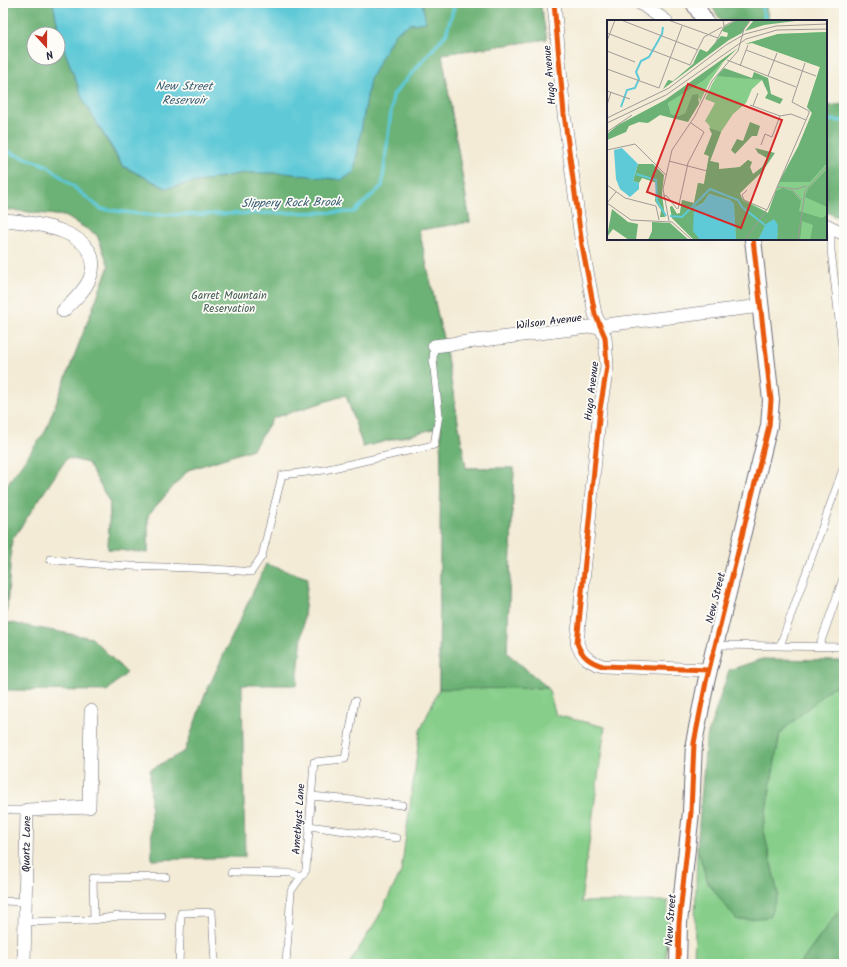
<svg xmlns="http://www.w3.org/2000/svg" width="847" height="967" viewBox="0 0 847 967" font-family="Kalam,sans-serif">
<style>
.green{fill:#86ce89;stroke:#547862;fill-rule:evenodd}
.forest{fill:#6cb175;stroke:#476a58;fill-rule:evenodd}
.water{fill:#5ec9d7;stroke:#407689}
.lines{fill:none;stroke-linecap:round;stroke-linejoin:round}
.stream{stroke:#5ec9d7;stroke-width:3.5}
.service-casing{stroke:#6b6871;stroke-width:8}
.minor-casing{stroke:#6b6871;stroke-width:14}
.tertiary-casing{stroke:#6b6871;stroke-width:18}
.service{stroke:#fff;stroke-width:7}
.minor{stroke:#fff;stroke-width:13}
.tertiary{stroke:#fff;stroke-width:16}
.cycleway-casing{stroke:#fdfcf7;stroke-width:8}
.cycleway{stroke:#e8590c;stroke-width:5}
.labels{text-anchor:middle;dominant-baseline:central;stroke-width:3.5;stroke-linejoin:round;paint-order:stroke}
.street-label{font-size:11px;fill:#22223b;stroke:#fdfcf7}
.park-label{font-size:11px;fill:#455e56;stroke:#fdfcf7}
.water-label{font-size:12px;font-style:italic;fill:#375c72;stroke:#fdfcf7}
.inset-river{fill:none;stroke:#5ec9d7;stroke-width:2}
.inset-road{fill:none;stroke:#9f9b98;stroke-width:1}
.view{fill:#d62828;fill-opacity:0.15;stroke:#d62828;stroke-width:2}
.inset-edge{fill:none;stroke:#22223b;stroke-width:2}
</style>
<rect width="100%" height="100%" fill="#fdfcf7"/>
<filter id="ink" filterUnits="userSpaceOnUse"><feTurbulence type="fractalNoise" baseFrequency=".025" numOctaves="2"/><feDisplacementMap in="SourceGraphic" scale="8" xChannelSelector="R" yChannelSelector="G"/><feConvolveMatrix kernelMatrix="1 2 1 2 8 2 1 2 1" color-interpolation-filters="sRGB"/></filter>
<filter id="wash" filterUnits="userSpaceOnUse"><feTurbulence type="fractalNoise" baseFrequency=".012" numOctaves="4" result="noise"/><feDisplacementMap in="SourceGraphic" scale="16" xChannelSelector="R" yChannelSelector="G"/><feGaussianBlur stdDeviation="0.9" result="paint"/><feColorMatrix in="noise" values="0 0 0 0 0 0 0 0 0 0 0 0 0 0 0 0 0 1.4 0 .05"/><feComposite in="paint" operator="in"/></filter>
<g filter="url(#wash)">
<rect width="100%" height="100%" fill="#f3ebd6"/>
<!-- green -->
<path class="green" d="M3 3H53L61 41 354 172 370 79 426 22 422 3H540L547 39 442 54 470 222 419 230 446 352 466 468H514L507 653 548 688 556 715 605 727 581 902 668 901 666 964H349L378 918 401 872 420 731 439 689 441 427 363 447 346 395 273 418 253 449 188 470 148 515V553L108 549 110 503 88 463 67 457 45 432 109 266 97 235 65 216 3 209ZM34 34H58V58H34Z
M844 685V904L800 964H694L697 847 708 883 778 895 763 827 780 733 832 686Z"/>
<!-- forest -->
<path class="forest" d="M3 3H53L61 41 84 102 122 166 166 188 243 173 354 172 370 79 395 33 410 24 426 22 422 3H540L547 39 442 54 470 222 419 230 446 352 466 468H514L507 653 548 688 439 689 441 427 363 447 346 395 273 418 253 449 188 470 148 515V553L108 549 110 503 88 463 67 458 12 540 6 622 92 638 127 673 107 691 3 690V490L45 432 109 266 97 235 65 216 3 209ZM34 34H58V58H34Z
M710 3H765L769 21H721Z
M844 104V220L826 212V106Z
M266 564 308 578 297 685H242L245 857 152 860 150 770 185 751 203 699Z
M762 659 844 660V685L832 687 780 733 763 827 778 895 769 917 737 920 708 883 697 847 706 740 729 670Z
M844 904V962L842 964H800Z"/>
<!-- water -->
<path class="water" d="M53 3H422L426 22 410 24 395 33 370 79 354 172 342 180 285 173H243L166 188 123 166 84 102 61 41Z"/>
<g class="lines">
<!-- stream -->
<path class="stream" d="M761 3 766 21
M826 120 844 121
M3 150 48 166 101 209 147 215 354 212 382 186 393 95 446 34 455 3"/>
</g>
</g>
<g filter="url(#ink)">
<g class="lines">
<defs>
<path id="service" d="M831 228V250L844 364
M50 559C117 569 184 565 251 572L262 556 282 475 324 470 434 445 439 415 433 360 434 346
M715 645 844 647
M780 646 844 466
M819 647 844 576
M312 796 402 805
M3 810H27
M309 826 397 838
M232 872 291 873 302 876
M3 901 26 902
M94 920 118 916H162
M25 922 94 920 93 878 166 877
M179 964 181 913 212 912 215 964
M286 964 291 891 306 870 314 762 345 759 355 701"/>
<path id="minor" d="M554 3 564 114 582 245 595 314 605 337 607 367 600 409 577 643C582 657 590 662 603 666L709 670
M640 3 666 21
M3 220C32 222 108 231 90 278 85 291 72 302 63 311
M826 225 844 234
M434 346 761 306
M24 964 27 810 89 807 91 711"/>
<path id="tertiary" d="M694 3 705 21
M678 964 679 923 691 812 694 743 706 682 769 426 771 400 753 239"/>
</defs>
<!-- service casing -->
<use href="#service" class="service-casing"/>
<!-- minor casing -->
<use href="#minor" class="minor-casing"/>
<!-- tertiary casing -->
<use href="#tertiary" class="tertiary-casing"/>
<!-- service -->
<use href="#service" class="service"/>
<!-- minor -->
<use href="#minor" class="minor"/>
<!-- tertiary -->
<use href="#tertiary" class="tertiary"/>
<defs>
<path id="cycleway" d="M554 3 564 114 582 245 595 314 605 337 607 367 600 409 577 643C582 657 590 662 603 666L709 670
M678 964 679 923 691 812 694 743 706 682 769 426 771 400 753 239"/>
</defs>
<!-- cycleway casing -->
<use href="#cycleway" class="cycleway-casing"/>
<!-- cycleway -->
<use href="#cycleway" class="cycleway"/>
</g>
</g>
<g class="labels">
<!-- street labels -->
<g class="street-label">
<text transform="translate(550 75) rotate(-95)">Hugo Avenue</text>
<text transform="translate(549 322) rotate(-7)">Wilson Avenue</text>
<text transform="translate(592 391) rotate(-83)">Hugo Avenue</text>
<text transform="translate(716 598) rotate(-76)">New Street</text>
<text transform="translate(299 819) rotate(-86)">Amethyst Lane</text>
<text transform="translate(27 844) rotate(-89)">Quartz Lane</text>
<text transform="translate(671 920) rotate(-86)">New Street</text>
</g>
<!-- park labels -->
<g class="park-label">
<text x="229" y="296">Garret Mountain<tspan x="229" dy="13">Reservation</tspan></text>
</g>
<!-- water labels -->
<g class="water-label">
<text x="184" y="86">New Street<tspan x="184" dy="14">Reservoir</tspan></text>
<text transform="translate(291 203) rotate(-1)">Slippery Rock Brook</text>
</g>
</g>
<!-- overview -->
<g transform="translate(607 20)">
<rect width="220" height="220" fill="#f3ebd6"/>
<path d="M220 12V220H129L123 180 102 174 96 183 88 187 86 211 93 220H87L65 198 63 187 65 186 70 194 73 193 75 180 87 183 91 163 97 164 102 136 97 134 105 114 102 105 98 101 108 83 98 79 105 64 110 56 117 55 155 60 145 69 139 83 126 94 114 112 103 141 112 143V149L121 150 133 147 141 140 145 142 143 147 147 158 133 173V177L161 193 172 162 191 127 205 93 200 87 213 47 145 23 138 24 171 14ZM116 43 103 61 92 84 93 79 85 75 78 93 71 96 64 94 61 83Z" fill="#86ce89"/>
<path d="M130 0H143L135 13 122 20 56 69 61 60 66 61 86 44 93 29 100 32 114 16 120 17 121 13 115 11 117 7ZM147 0H196L157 5 138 11ZM220 12V143L203 162H172L191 127 205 93 200 87 213 47 145 23 138 24 171 14ZM131 28 97 60 61 83 64 94 71 96 78 93 85 75 91 74 92 84 81 102 53 95 41 103 32 102 22 106 19 112 0 120V114L11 105 58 80ZM117 48 145 58 147 52 161 58 164 74 176 79 173 84 158 78 161 73 155 60 110 56ZM143 102 153 106 150 116H145L128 134 124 130 130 119 136 121ZM102 108 114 112 103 141 112 143V149L133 147 141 140 145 142 143 147 146 154 155 147 160 138 151 133 148 128 168 133 155 152 133 173 136 181 161 193 169 171 176 168 185 171 194 181 192 191 215 198 220 195V220H203L206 205 195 201 193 220H170L171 213 159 204 151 220H129L127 184 123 180 102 174 96 183 88 187 93 220H87L65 198 63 187 65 186 70 194 73 193 75 180 87 183 91 163 97 164 102 136 97 134 105 114ZM31 144H46L57 155 55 174 58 197H53L54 190 48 181 50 163 35 158 32 163 26 161ZM220 149V187L198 177 201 169ZM5 189 21 202 31 204 29 220H22L6 209 0 217ZM45 202 63 203 82 220H41L45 211Z" fill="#6cb175"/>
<path d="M15 128 31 144 26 161 32 163V169L23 177 13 169 9 159 7 130ZM102 174 123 180 127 184 129 220H93L86 211 87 187 96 183ZM167 199 171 205 170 220H151L159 204Z" fill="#5ec9d7"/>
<path class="inset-river" d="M14 87 20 70 28 68 32 59 29 52 34 41 42 37 55 14 56 7M29 154 49 160 50 181 59 196M63 196 75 197 103 169 131 180 135 187 158 205"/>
<path class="inset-road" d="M14 0 91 30M61 0 111 18M117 6 129 0M0 13 83 45 97 17 115 7M0 21 8 0M109 22 117 6 116 0M139 30 209 56M0 31 28 42M120 40 189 67M133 46 141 25M0 49 52 68 75 6M161 56 170 33M0 71 23 79M0 85 4 72M143 85 173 96 184 94 199 100M146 86 151 73M0 98 62 68 119 25 138 14 169 6 220 4M0 103 59 75 139 19 170 10 220 9M0 112 25 95M154 125 158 114 165 117 173 96M0 130 28 124 59 155M62 141 100 151M0 165 18 178 49 186 52 200M170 167 189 169 200 166M184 169 195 180M140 170 135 175 137 180 160 190M56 175 60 176 70 189M0 183 24 200 65 202 85 220M0 183 9 172M71 189 81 143 97 112 84 103M62 201 56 169 65 130 88 96 105 61 131 31 137 9 144 0M138 220 161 188 202 93V91L185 82 198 43M191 220 198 171 220 146"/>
<path class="view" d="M81 64 175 100 134 208 40 172Z"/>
<rect width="220" height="220" class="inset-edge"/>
</g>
<!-- margin -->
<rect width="847" height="967" fill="none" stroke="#fdfcf7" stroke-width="16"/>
<!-- north arrow -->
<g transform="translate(46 46) rotate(159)"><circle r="19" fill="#fdfcf7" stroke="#a5a5ac"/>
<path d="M0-3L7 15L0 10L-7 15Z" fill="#c8321e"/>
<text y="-6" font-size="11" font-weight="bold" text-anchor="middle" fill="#22223b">N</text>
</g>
</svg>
